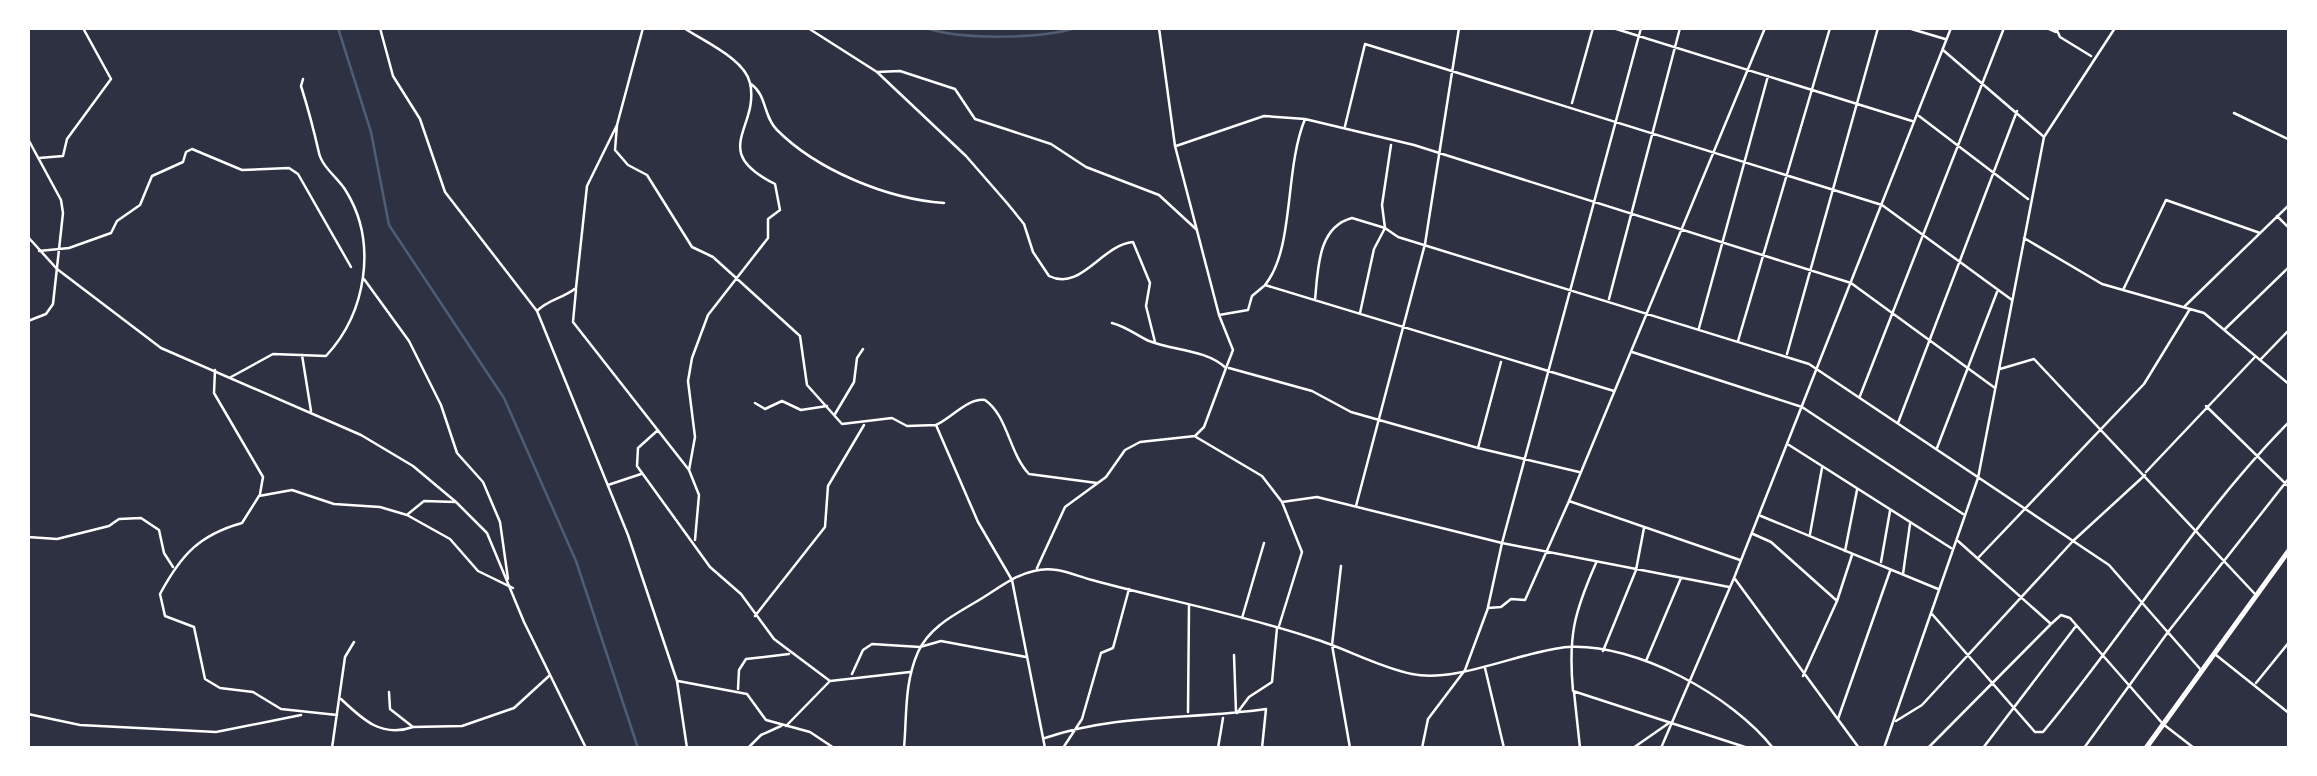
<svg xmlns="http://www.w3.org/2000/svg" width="2317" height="776" viewBox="0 0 2317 776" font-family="'Titillium Web',sans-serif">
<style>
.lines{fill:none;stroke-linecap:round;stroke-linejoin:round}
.stream{stroke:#4f5d75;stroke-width:2.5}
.minor{stroke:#fff;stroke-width:2.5}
.tertiary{stroke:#fff;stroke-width:2.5}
.trunk{stroke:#fff;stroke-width:5}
</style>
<rect width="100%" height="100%" fill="#2d3142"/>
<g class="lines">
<!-- stream -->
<path class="stream" d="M338 28 371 132 389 225 504 398 576 561 638 748
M926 28C961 40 1040 39 1075 28"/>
<!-- minor -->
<path class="minor" d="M380 28 393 76 420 119 445 192 537 311 628 535 677 681 687 748
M684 28C703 41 745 59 750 83 760 128 708 151 775 184L780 210 768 219V238L708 315 692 358 688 381 695 437 689 470
M808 28 877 72 900 71 955 89 975 119 1051 144 1086 167 1159 195 1197 230
M1159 28 1175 146 1219 315
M1613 28 1912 121
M1641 28 1502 543 1729 587
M1908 28 1945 39
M2047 28 2056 32
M2056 28 2060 37 2091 56
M28 30 30 28
M1943 50 2043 136
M877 72 966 156 1007 203 1024 224 1033 252 1049 276C1081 292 1101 245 1133 242L1150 283 1146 306 1155 342
M751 84C767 95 763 116 777 130 817 170 887 199 944 203
M1572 103 1593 28
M2234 113 2290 140
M1919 116 2028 199
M617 125 615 150 628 165 647 175 692 247 713 257 800 336 807 385 842 424 892 418 907 426 936 425 978 522 1012 580 1045 748
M1345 126 1365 44 1882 205 2012 300
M28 139 61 200 63 213 53 304 46 314 28 321
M1391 145 1382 205 1385 228 1398 237 1809 364 2109 565 2201 670
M1176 146 1264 116 1305 119
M39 158 63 156 67 139 111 79 83 28
M2277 216 2290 229
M2024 238 2102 284 2204 313 2290 385
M39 251 69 248 111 233 117 221 140 205 152 176 183 162 186 152 192 149 242 170 289 168 298 174 351 267
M364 279 409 341 441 405 457 453 483 482 500 522 508 579
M2124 288 2166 200 2260 233
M576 290 573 322 689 470 699 495 695 540
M1609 299 1680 28
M1315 300C1318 271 1317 227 1352 218L1385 228 1374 249 1360 313
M2185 306 2290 204
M537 311C549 299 562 299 576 288L587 186 617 125 643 28
M1112 323C1127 327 1136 335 1149 341 1174 351 1205 349 1226 368L1233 350 1219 315 1248 310 1252 296 1264 286
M1699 328 1768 76
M2225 329 2290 266
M1738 341 1830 28
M1632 352 1802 407 1963 514
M1787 354 1878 28
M302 355 311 411
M2261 359 2290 329
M1501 362 1478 448 1579 472
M1229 368 1312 391 1351 412 1478 448
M2000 369 2034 359 2254 593
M215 370 214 393 263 477 260 494
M231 377 273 354 326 356C366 313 378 243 346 191 339 179 322 167 319 153 314 131 308 108 301 86L303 79
M1614 391 1265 285C1295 248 1284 170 1305 119L1414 145 1851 283 1995 388
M1860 396 2004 28
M755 403 765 409 782 401 801 410 827 406
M2206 406 2290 488
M835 414 854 382 857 358 863 349
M1898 423 2017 111
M936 425C953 417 967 398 985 400 1008 416 1009 453 1029 474L1097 483
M658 430 638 448 637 466 710 567 741 594 774 639 830 681 910 672
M1196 437 1262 476 1282 502 1302 552 1279 626
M1789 445 1951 548
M1937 448 1997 292
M2146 472 2254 358
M608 485 641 474
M1569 501 1765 28
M1282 502 1317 497 1502 543 1488 607
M1356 506 1425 244 1459 28
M408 514 424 501 455 502
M1761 516 1938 589
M1753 534 1771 542 1836 600
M1810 534 1822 468
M28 537 57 539 109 526 119 519 141 518 159 530 164 553 173 567
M1958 541 2051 624 2061 615 2070 618 2163 724 2194 748
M1845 551 1857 490
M1978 558 2144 384 2190 309
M1881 562 1890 511
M1596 563C1574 613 1568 636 1573 691L1748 748
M1341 566 1332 645 1350 748
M1037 568 1065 507 1106 477 1125 450 1140 442 1195 436 1204 427 1226 368
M1903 574 1910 524
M1735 579 1859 748
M1932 614 2035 732H2043C2127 631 2197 515 2290 421
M755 616 825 527 828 486 864 425
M1242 618 1264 543
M1603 651 1636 570 1644 528
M1234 655 1236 712
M2216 655 2290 714
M1646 661 1681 578
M1485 668 1504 748
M852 674 863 650 872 644 920 647 941 641 1026 657
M1803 676 1837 601 1852 555
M678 681 747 694 766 720 810 732 834 748
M2256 683 2290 641
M738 689 739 670 746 659 789 654
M1574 692 1580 748
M341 699C363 720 382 738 413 727L390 709 389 692
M1188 712 1189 605
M1237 713 1249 697 1272 682 1277 628
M28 714 80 725 216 732 301 715
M337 715 281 709 253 692 220 688 205 679 194 627 165 616 160 594C181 555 199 535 242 523L259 496 292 490 334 504 380 507 407 515 450 539 478 571 513 588
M1838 719 1890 571
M1896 721 1922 705 2073 541 2145 475
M786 726 829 682
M413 727 462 726 514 708 549 676
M1045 738C1117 713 1191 720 1266 709L1262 748
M332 748 345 657 354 642
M748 748 761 735 781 726
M904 748C907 715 904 684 918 652 929 628 952 616 974 603 994 592 1011 576 1034 571 1055 565 1073 575 1092 580 1165 600 1240 614 1312 638 1345 648 1378 667 1412 674 1456 684 1524 650 1568 647 1637 643 1732 696 1773 748
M1063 748 1082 719 1101 653 1113 648 1129 589
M1218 748 1223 718
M1422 748 1428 719 1465 670 1488 608 1501 607 1511 599 1525 600 1569 501 1740 560
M1633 748 1669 723
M1661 748 1734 578 1951 28
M1884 748 1978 478 2044 137 2115 28
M1928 748 2050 625
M1983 748 2076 626
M2084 748 2168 632 2290 477"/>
<!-- tertiary -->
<path class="tertiary" d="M28 237 57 269 161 348 361 435 413 466 456 502 487 533 524 622 586 748"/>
<!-- trunk -->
<path class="trunk" d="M2146 748 2290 549"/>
</g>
<!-- border -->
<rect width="2317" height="776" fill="none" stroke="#ffffff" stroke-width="60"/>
</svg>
